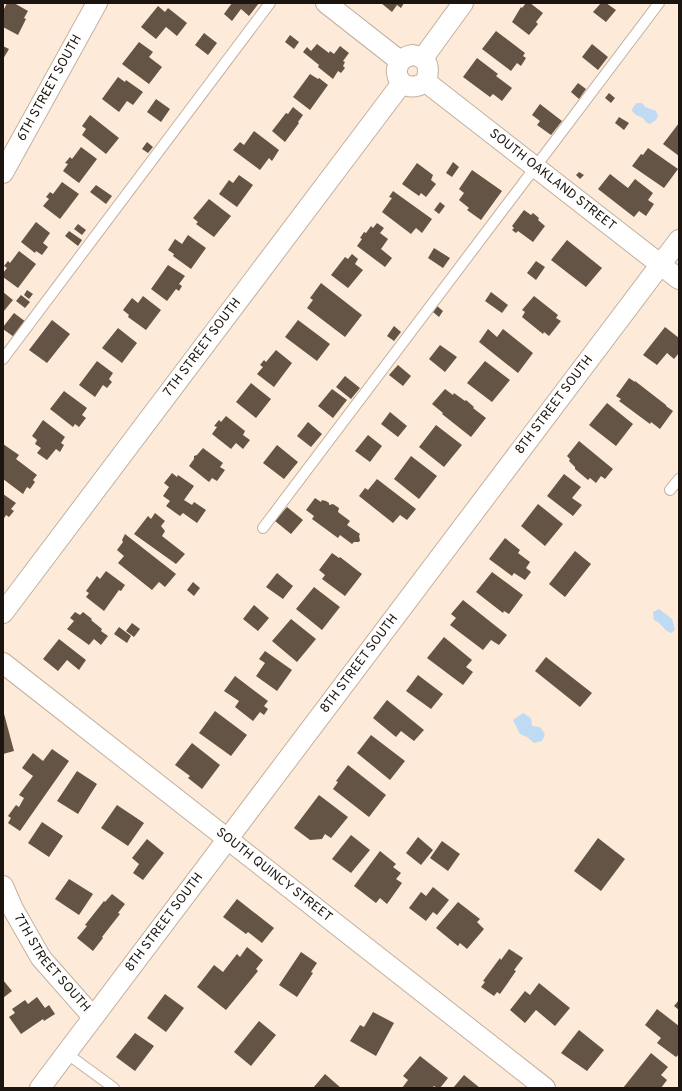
<svg xmlns="http://www.w3.org/2000/svg" width="682" height="1091" viewBox="0 0 682 1091" font-family="Overpass,sans-serif">
<style>
.water{fill:#bfdaf3}
.building{fill:#645445}
.lines{fill:none;stroke-linecap:round;stroke-linejoin:round}
.service-casing{stroke:#c3b19f;stroke-width:12}
.minor-casing{stroke:#c3b19f;stroke-width:22}
.service{stroke:#fff;stroke-width:10}
.minor{stroke:#fff;stroke-width:20}
.labels{text-anchor:middle;dominant-baseline:central;stroke-width:4;stroke-linejoin:round;paint-order:stroke}
.street-label{font-size:13px;fill:#1c150f;stroke:#fdead8}
</style>
<rect width="100%" height="100%" fill="#fdead8"/>
<!-- water -->
<path class="water" d="M637 103H642L645 107 656 111 658 116 656 120 650 124 647 123 643 118 636 115 632 111 633 107Z
M659 609 672 619 675 630 671 633C663 630 664 625 654 620L653 612Z
M523 713 531 718 532 726 540 727 545 734 542 741 534 743 527 737 520 734 513 720Z"/>
<!-- building -->
<path class="building" d="M7 3H14L28 11 24 18 26 19 18 35 3 27V11Z
M232 3H259L249 16 241 9 232 21 224 14Z
M381 3H404L401 8 397 5 392 12Z
M526 3H530L543 13 536 22 538 24 529 35 512 22 521 7 522 8Z
M601 3H606L616 10 606 22 593 12Z
M158 6 165 12 168 8 187 23 177 36 166 27 156 39 141 27Z
M496 31 525 53 523 56 526 58 521 66 517 63 511 71 482 49Z
M204 33 217 43 208 55 195 45Z
M290 35 299 42 294 49 285 42Z
M139 42 153 52 149 57 162 67 149 84 122 64Z
M317 44 329 53 330 51 334 54 340 46 349 53 343 61 345 62 343 66 345 68 341 73 338 71 333 79 318 67 319 65 303 52 307 47 311 51Z
M592 44 608 57 598 70 582 57Z
M3 46 9 49 3 59Z
M477 58 498 74 496 76 512 88 502 101 493 94 490 97 463 77Z
M310 74 318 79 319 78 328 85 310 110 293 97Z
M118 77 125 82 126 80 143 92 133 105 127 101 119 112 102 99Z
M578 83 586 89 579 99 571 92Z
M609 93 615 98 611 103 605 98Z
M156 99 170 109 161 122 147 112Z
M540 104 562 121 551 135 537 125 540 121 532 115Z
M293 107 303 115 298 122 299 123 285 142 272 131 286 113 288 114Z
M90 115 119 138 106 154 82 135 86 129 82 126Z
M619 117 629 123 624 130 615 123Z
M679 123V156L663 144Z
M254 131 279 150 272 161 269 158 260 170 233 150 240 142 244 145Z
M147 142 153 147 148 153 142 149Z
M81 147 97 159 79 183 63 171 68 164 65 163 70 157 72 159Z
M648 148 678 169 664 188 632 166 641 154 643 155Z
M453 162 459 167 452 177 446 173Z
M417 163 433 175 431 180 436 184 426 197 421 193 419 196 402 184Z
M472 170 502 191 481 220 467 210 469 208 459 200 464 193 459 189Z
M579 172 584 175 580 179 576 175Z
M610 174 628 188 635 179 653 193 648 200 654 204 646 216 639 211 634 217 598 189Z
M239 175 253 185 237 207 219 194 229 180 233 183Z
M62 182 79 194 60 219 43 206 49 199 46 197 50 192 53 194Z
M96 185 112 196 106 204 90 192Z
M393 191 432 219 422 233 416 228 411 234 382 212 392 198 389 197Z
M209 199 231 216 214 237 196 224 198 222 193 218Z
M440 202 445 206 439 214 434 210Z
M524 210 531 215 533 213 539 218 538 220 545 226 533 242 518 231 516 233 512 230 514 228 512 226Z
M36 222 50 233 43 243 48 247 42 255 36 251 35 253 21 242Z
M377 223 384 228 380 233 388 239 381 249 392 258 385 267 357 246 362 239 360 238 364 232 366 233 371 226 373 228Z
M78 224 86 230 82 235 74 229Z
M69 231 82 240 78 246 65 236Z
M188 235 206 248 191 269 173 256 174 254 168 250 175 239 182 244Z
M567 240 602 268 586 287 551 260Z
M434 248 450 258 443 268 428 258Z
M19 251 36 264 18 288 3 277V273L7 268 4 266 8 261 10 263Z
M352 254 358 259 355 264 363 270 348 288 331 275 345 257 348 259Z
M536 261 545 267 536 280 527 273Z
M168 265 185 276 179 284 182 286 179 291 176 289 167 301 151 289Z
M321 283 362 315 345 337 307 308 313 300 310 298Z
M27 290 33 294 29 299 24 295Z
M3 292 13 300 3 312Z
M491 292 508 305 502 313 485 301Z
M21 295 30 302 25 308 16 301Z
M143 296 161 310 146 330 128 317 129 315 123 310 132 298 138 303Z
M534 296 558 315 556 318 561 321 549 336 544 332 543 334 522 317 525 312 522 310Z
M437 306 443 311 439 317 433 312Z
M14 313 26 322 14 337 3 329V327Z
M52 320 70 334 47 363 29 350Z
M298 320 330 344 317 361 285 337Z
M394 326 401 332 394 341 387 336Z
M665 327 679 338V353L674 359 667 353 657 365 643 355Z
M118 328 137 343 122 363 102 348Z
M488 329 497 337 503 329 533 353 518 373 479 342Z
M440 345 457 357 445 372 429 359Z
M276 350 292 363 274 387 257 374 263 367 260 365 264 360 266 362Z
M97 361 113 373 109 379 112 382 107 388 103 385 95 397 79 385Z
M485 361 510 380 492 402 467 383Z
M398 365 411 376 403 386 389 375Z
M345 376 360 388 351 399 336 387Z
M629 378 635 382V381L666 405V406L673 411 660 429 651 422 650 424 619 401 621 399 616 396Z
M251 383 271 399 256 418 236 402Z
M332 389 347 400 333 418 318 406Z
M445 389 453 395 454 393 465 401 466 400 474 407 473 408 486 418 471 437 442 414 443 413 432 404Z
M64 391 87 408 82 415 86 418 79 427 75 424 73 427 50 409Z
M607 403 633 424 616 446 589 425Z
M390 412 407 426 398 437 381 424Z
M226 416 245 431 243 435 250 440 243 449 236 443 231 449 212 434 217 427 214 426 219 420 221 422Z
M43 420 65 437 61 443 64 445 60 452 56 449 47 460 37 453 41 448 35 444 37 440 32 436Z
M308 422 322 434 311 447 297 436Z
M436 425 462 445 444 467 419 447Z
M368 435 382 446 370 462 355 451Z
M579 441 613 469 605 479 601 476 596 483 590 478 588 480 575 469V467L569 461 570 459 567 456Z
M3 444 19 455 16 459 37 475 33 480 35 482 30 489 27 487 23 494 3 479Z
M277 445 298 462 284 479 263 463Z
M203 448 223 463 220 467 225 470 217 481 212 478 209 482 189 466 194 459V456L197 455Z
M411 456 437 476 419 499 394 479Z
M172 473 177 477 178 475 194 486 184 500 192 505 194 502 206 510 197 523 183 513 180 516 166 506 170 501 163 496 169 487 164 483Z
M564 474 581 487 572 498 582 505 573 516 547 496Z
M377 479 416 509 407 520 400 515 393 523 359 496 365 488 368 490Z
M3 494 16 503 11 509 14 511 9 517 6 515 3 520Z
M315 498 321 502 322 500 326 501 329 503V505L333 504 339 508 338 512 350 521 347 525 360 534 359 536 360 540 359 542H354L352 544 340 535 338 538 312 519 314 516 306 510Z
M538 504 563 524 545 546 521 526Z
M287 507 303 520 291 534 275 521Z
M155 513 165 521 161 526 165 531 162 536 185 554 176 564 134 534 148 516 151 519Z
M125 534 176 574 165 587 159 582 152 590 118 563 124 556 117 550 123 542 122 540Z
M505 538 520 550 518 553 530 562 526 568 531 572 525 580 514 573 512 576 489 559Z
M575 551 591 564 565 597 549 584Z
M332 553 339 558 340 557 362 574 345 596 322 579 325 575 319 570Z
M106 571 125 585 121 591 119 590 104 611 86 597 89 593 86 591 97 576 100 579Z
M492 572 523 595 509 614 504 611 503 613 476 592Z
M277 573 293 586 283 599 266 587Z
M193 582 200 588 194 596 187 590Z
M314 587 340 607 322 630 296 609Z
M463 600 507 635 499 645 491 640 483 650 450 625 456 618 451 614Z
M254 605 269 618 258 631 243 619Z
M75 612 80 615 83 612 92 619 91 620 102 629 101 631 108 636 101 645 94 639 89 645 67 629 74 621 70 618Z
M291 619 316 639 297 662 272 641Z
M132 623 140 629 134 637 126 631Z
M119 627 131 636 127 643 114 634Z
M444 637 472 660 466 667 473 672 463 685 427 658Z
M59 639 86 660 79 670 67 660 58 671 43 659Z
M265 651 292 670 277 691 256 676 265 663 259 659Z
M546 657 592 693 580 707 535 671Z
M418 675 443 694 431 709 406 691Z
M235 676 268 701 264 706 268 709 264 715 260 712 253 721 235 707 239 701 224 691Z
M387 700 424 730 414 741 401 731 396 737 373 718Z
M3 710 14 751 3 754Z
M215 711 247 735 231 756 199 733Z
M371 735 405 761 390 780 357 753Z
M192 743 220 765 202 789 188 778 190 776 175 765Z
M52 749 69 761 20 831 8 823 11 818 8 816 16 805 19 807 24 798 19 795 33 776 22 768 33 753 43 761Z
M348 765 386 795 369 817 333 789 338 782 336 781Z
M77 771 97 784 78 814 57 801Z
M319 795 348 817 331 838 325 834 322 839 310 840 294 828Z
M117 805 144 823 128 846 101 828Z
M42 822 63 836 49 857 28 843Z
M351 835 370 850 351 873 332 859Z
M418 837 433 850 421 865 406 853Z
M598 838 625 859 601 891 574 871Z
M147 839 164 853 143 880 133 873 139 864 132 858Z
M442 841 460 854 448 871 430 858Z
M380 851 396 864 393 867 401 873 396 879 402 883 387 904 380 898 376 903 354 886Z
M69 879 93 894 79 915 55 899Z
M433 887 449 900 437 915 433 912 426 921 409 908 421 892 426 896Z
M112 894 125 904 118 913 120 914 102 937 103 938 93 951 77 938 87 926 85 925 104 901 105 902Z
M237 899 274 928 262 943 248 932 246 934 223 917Z
M458 902 480 919 477 922 484 929 467 949 460 943 458 946 436 928Z
M247 947 263 960 256 969 258 971 226 1010 197 987 214 965 223 972 237 954 240 957Z
M509 949 523 958 514 970 516 971 500 994 497 992 494 996 481 987 485 982 483 981 500 958 501 960Z
M301 952 317 963 311 972 313 973 297 997 279 985Z
M3 980 12 991 3 998Z
M539 983 570 1008 555 1026 536 1010 525 1023 510 1010 525 991 530 995Z
M165 994 184 1008 166 1032 147 1018Z
M37 997 45 1008 49 1005 55 1014 44 1021 43 1019 21 1034 9 1017 15 1013 12 1009 25 1000 28 1004Z
M679 1000V1010L674 1006Z
M657 1009 679 1026V1054L676 1057 657 1043 661 1038 645 1025Z
M373 1012 394 1023 376 1056 350 1041 360 1025 364 1027Z
M259 1021 276 1035 251 1066 234 1052Z
M579 1030 604 1050 587 1071 561 1053Z
M135 1033 154 1046 135 1071 116 1057Z
M651 1053 668 1067 661 1075 667 1080 661 1088H623Z
M420 1056 448 1078 440 1088H437L434 1086 432 1088H402L408 1080 403 1076Z
M325 1074 341 1088H313Z
M464 1075 480 1088H453Z"/>
<g class="lines">
<defs>
<path id="service" d="M3 359 270 3
M670 490 679 479
M263 528 659 3
M66 1053 114 1088"/>
<g id="minor">
<path d="M326 3 400 61"/>
<path d="M413 55C429 58 430 68 426 82 396 100 385 59 413 55Z"/>
<path d="M423 58 463 3"/>
<path id="s1" d="M426 82 679 279"/>
<path id="s2" d="M3 173 97 3"/>
<path id="s3" d="M3 613 402 83"/>
<path id="s4" d="M3 663 545 1088"/>
<path id="s5" d="M3 886 13 909 41 958 93 1017"/>
<path id="s6" d="M40 1088 679 240"/>
</g>
</defs>
<!-- service casing -->
<use href="#service" class="service-casing"/>
<!-- minor casing -->
<use href="#minor" class="minor-casing"/>
<!-- service -->
<use href="#service" class="service"/>
<!-- minor -->
<use href="#minor" class="minor"/>
</g>
<g class="labels">
<!-- street labels -->
<g class="street-label">
<text stroke="none"><textPath href="#s2" startOffset="97">6TH STREET SOUTH</textPath></text>
<text stroke="none"><textPath href="#s1" startOffset="160">SOUTH OAKLAND STREET</textPath></text>
<text stroke="none"><textPath href="#s3" startOffset="332">7TH STREET SOUTH</textPath></text>
<text stroke="none"><textPath href="#s6" startOffset="855">8TH STREET SOUTH</textPath></text>
<text stroke="none"><textPath href="#s6" startOffset="531">8TH STREET SOUTH</textPath></text>
<text stroke="none"><textPath href="#s4" startOffset="344">SOUTH QUINCY STREET</textPath></text>
<text stroke="none"><textPath href="#s6" startOffset="207">8TH STREET SOUTH</textPath></text>
<text stroke="none"><textPath href="#s5" startOffset="92">7TH STREET SOUTH</textPath></text>
</g>
</g>
<!-- border -->
<rect width="682" height="1091" fill="none" stroke="#1c150f" stroke-width="8"/>
</svg>
